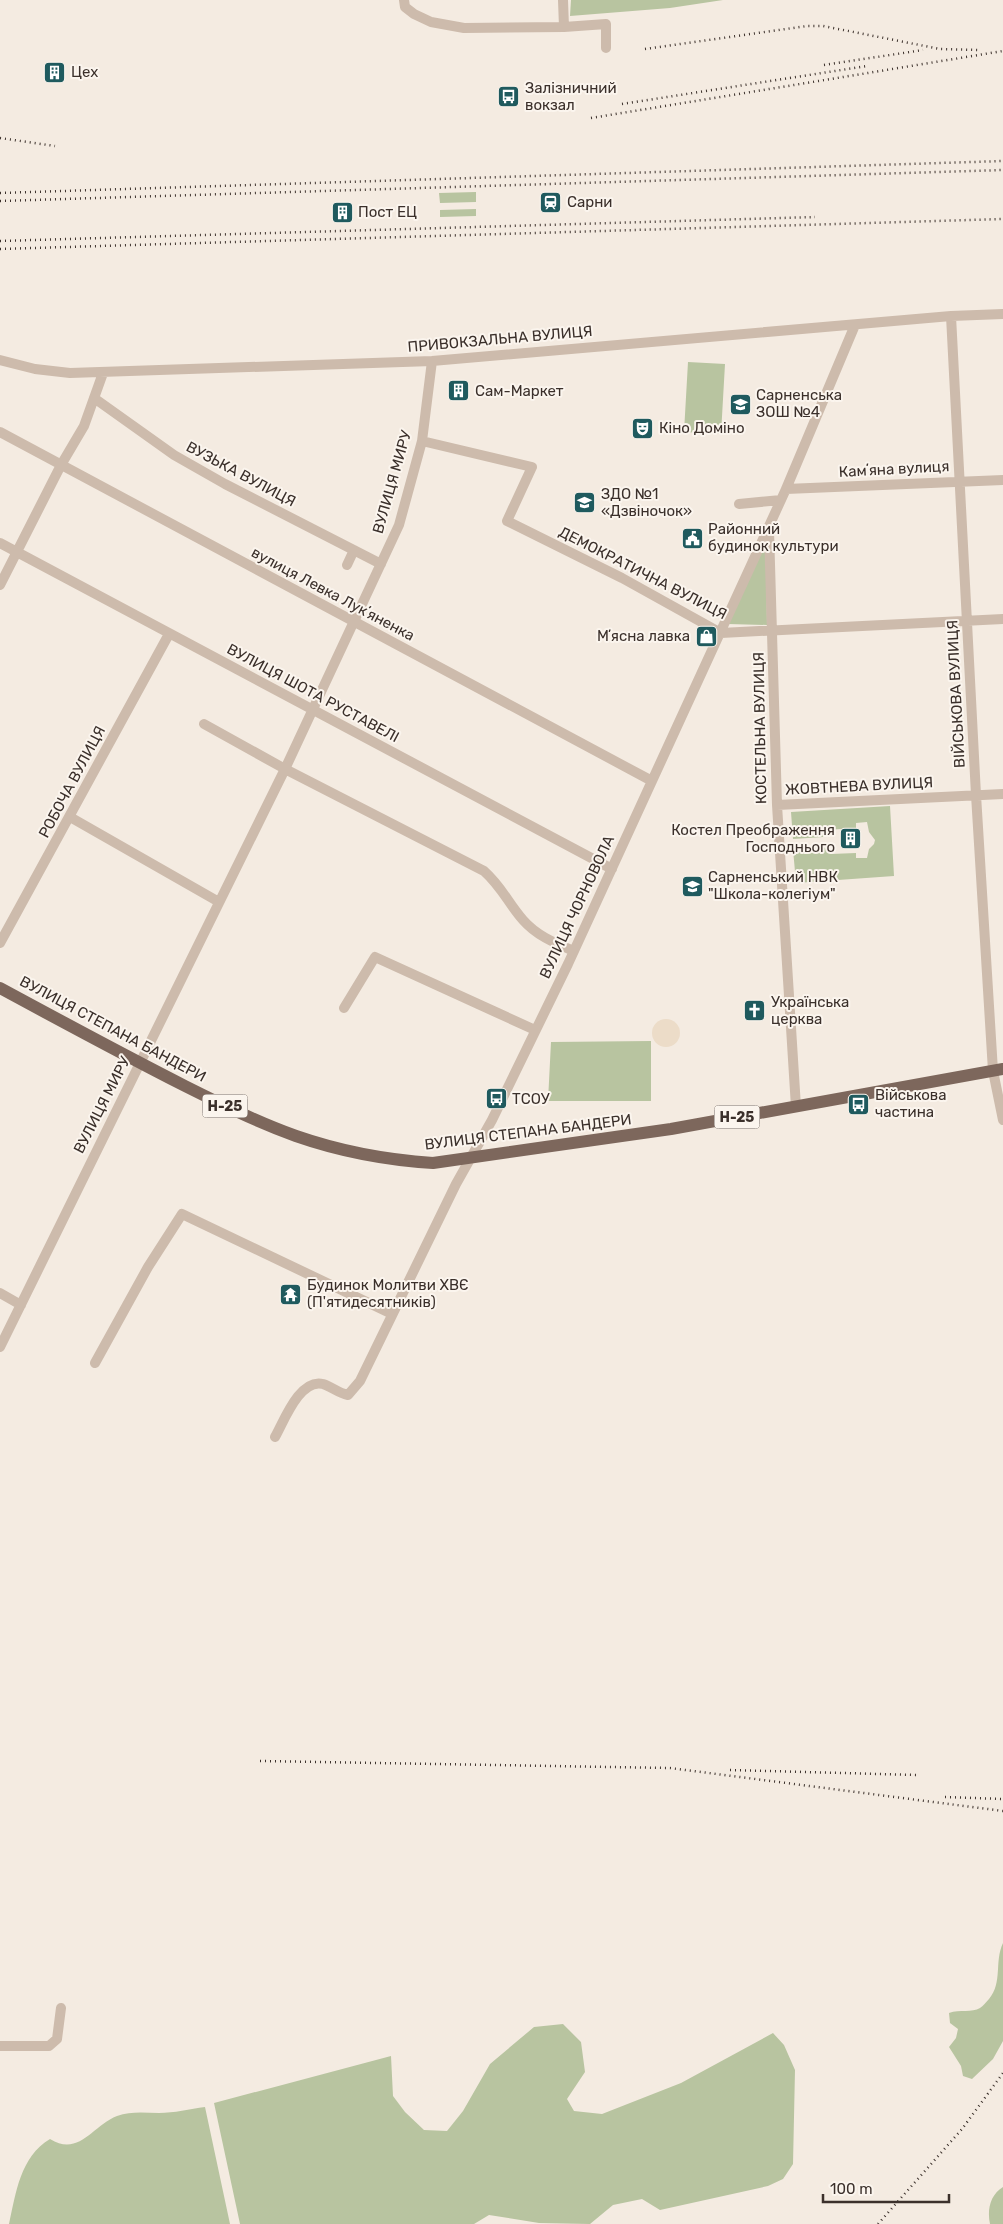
<svg xmlns="http://www.w3.org/2000/svg" width="1003" height="2224" viewBox="0 0 1003 2224" font-family="Rubik,sans-serif">
<style>
.green{fill:#b8c4a0}
.plaza{fill:#ecdcc8}
.lines{fill:none;stroke-linecap:round;stroke-linejoin:round}
.minor{stroke:#cdbbac;stroke-width:10}
.major{stroke:#7d675c;stroke-width:12}
.rail{stroke:#3b302b;stroke-width:2.5;stroke-dasharray:1 4;stroke-linecap:butt}
.labels{text-anchor:middle;dominant-baseline:central;stroke-width:4;stroke-linejoin:round;paint-order:stroke}
.shield{fill:#fbf5ee;stroke:#756b66;stroke-width:1}
.shield-label{font-size:14px;font-weight:bold;fill:#3b302b}
.poi-label{font-size:15px;fill:#3b302b;stroke:#fbf5ee;text-anchor:start}
.street-label{font-size:15px;fill:#3b302b;stroke:#fbf5ee}
</style>
<rect width="100%" height="100%" fill="#f4ebe1"/>
<!-- green -->
<path class="green" d="M571 0H723L670 8 570 16Z
M476 192V202L440 203 439 193Z
M476 209V216L440 217V210Z
M688 362 725 364 721 434 684 432Z
M766 541 767 625 728 624Z
M890 806 894 876 796 883 793 849 823 846 831 854 856 853V858H867L869 849 874 844 875 840 869 832 867 822 856 823V828L826 830 823 837 793 839 791 812Z
M651 1041V1101H548L551 1042Z
M1003 1943V2041L993 2059 972 2079 963 2076 961 2066 949 2047 956 2038 958 2029 950 2023 949 2013C960 2009 972 2013 980 2008 983 2006 986 2002 989 1999 1003 1982 994 1962 1003 1943Z
M563 2024 581 2042 585 2072 567 2099 574 2111 602 2114 681 2083 773 2033 784 2045 795 2070 793 2164 783 2179 768 2186 660 2210 642 2199 613 2205 590 2224 539 2223 489 2215 474 2224H240L214 2103 391 2056 393 2096 405 2112 424 2130 447 2131 463 2111 490 2064 534 2027Z
M205 2107 230 2224H9C16 2193 20 2157 50 2139 79 2157 92 2126 117 2116 131 2111 145 2113 159 2113 174 2113 190 2109 205 2107Z
M1003 2187V2224H990C987 2210 990 2195 1003 2187Z"/>
<!-- plaza -->
<path class="plaza" d="M652 1033a14 14 0 1 1 28 0a14 14 0 1 1-28 0Z"/>
<g class="lines">
<!-- minor -->
<path class="minor" d="M404 0 405 7 414 14 431 22 464 28 564 27 606 24V48
M563 0 564 27
M951 316 976 795 993 1071 1003 1120
M0 360 35 369 70 373 432 361 951 316 1003 314
M94 398 174 455 225 484 381 564
M0 432 652 781
M422 441 532 467 507 521 622 578 721 633 1003 619
M786 489 1003 480
M739 504 781 500
M769 530 777 805 796 1107
M0 543 612 869
M347 565 354 550
M0 585 61 465 84 426 103 373
M204 724 285 769 484 871C502 887 508 903 523 920 537 936 555 943 574 951
M777 805 1003 794
M70 817 219 902
M0 943 169 634
M344 1008 375 957 535 1030
M0 1293 21 1305
M0 1347 285 769 399 525 422 441 432 361
M95 1363 148 1267 182 1214 392 1314
M275 1437C284 1421 300 1378 323 1384 332 1387 338 1393 348 1395L360 1381 456 1184 492 1120 568 964 786 489 855 325
M0 2046H49L57 2039 61 2008"/>
<!-- major -->
<path class="major" d="M0 988C61 1021 122 1054 185 1086 221 1104 257 1122 296 1136 339 1151 387 1160 433 1163L671 1129 1003 1069"/>
<!-- rail -->
<path class="rail" d="M645 49 807 26H823L940 49 981 50
M824 65 923 50
M622 104 867 66
M591 118 1003 51
M0 138 55 146
M0 193 1003 161
M0 201 1003 170
M0 241 815 217
M0 249 1003 219
M260 1761 670 1768 1003 1811
M730 1770 917 1775
M945 1797 1003 1799
M878 2224 962 2129 1003 2073"/>
</g>
<!-- icons -->
<defs>
<symbol id="building-square" viewBox="-11 -11 22 22"><rect x="-9" y="-9" width="18" height="18" rx="4" fill="#1f5a5e" stroke="#fbf5ee"/><path d="M-4-6H4V6H1V3H-1V6H-4ZM-2.5-4.3h1.7v1.8h-1.7ZM.8-4.3h1.7v1.8H.8ZM-2.5-1h1.7V.8h-1.7ZM.8-1h1.7V.8H.8Z" fill="#fff"/></symbol>
<symbol id="bus-square" viewBox="-11 -11 22 22"><rect x="-9" y="-9" width="18" height="18" rx="4" fill="#1f5a5e" stroke="#fbf5ee"/><path d="M-5-6H5V4H4V6H2V4H-2V6H-4V4H-5ZM-3.5-4V0h7V-4ZM-3.5 1.2v1.5H-2V1.2ZM2 1.2v1.5H3.5V1.2Z" fill="#fff"/></symbol>
<symbol id="station-square" viewBox="-11 -11 22 22"><rect x="-9" y="-9" width="18" height="18" rx="4" fill="#1f5a5e" stroke="#fbf5ee"/><path d="M-3-6H3Q5-6 5-4V2Q5 4 3 4L4.5 6H3L1.5 4h-3L-3 6H-4.5L-3 4Q-5 4-5 2V-4Q-5-6-3-6ZM-3.5-4v3h7v-3ZM-3.5 1v1.5H-2V1ZM2 1v1.5H3.5V1Z" fill="#fff"/></symbol>
<symbol id="school-square" viewBox="-11 -11 22 22"><rect x="-9" y="-9" width="18" height="18" rx="4" fill="#1f5a5e" stroke="#fbf5ee"/><path d="M0-5L7-2L0 1L-7-2ZM-4 1L0 2.5L4 1V4Q0 6-4 4Z" fill="#fff"/></symbol>
<symbol id="theatre-square" viewBox="-11 -11 22 22"><rect x="-9" y="-9" width="18" height="18" rx="4" fill="#1f5a5e" stroke="#fbf5ee"/><path d="M-5-5.5Q0-4 5-5.5V0Q5 5 0 6Q-5 5-5 0ZM-3.3-2.5H-1v1.5H-3.3ZM1-2.5H3.3v1.5H1ZM-2.8 1Q0 5.5 2.8 1Z" fill="#fff"/></symbol>
<symbol id="civic-square" viewBox="-11 -11 22 22"><rect x="-9" y="-9" width="18" height="18" rx="4" fill="#1f5a5e" stroke="#fbf5ee"/><path d="M-.6-6.5H3V-4.5H.6V-3L4-1V1h2V6H-6V1h2V-1L-.6-3ZM-1.2 2.5V6h2.4V2.5Z" fill="#fff"/></symbol>
<symbol id="shop-square" viewBox="-11 -11 22 22"><rect x="-9" y="-9" width="18" height="18" rx="4" fill="#1f5a5e" stroke="#fbf5ee"/><path d="M-5-2.5h2.3a2.7 3.5 0 0 1 5.4 0H5L5.5 6h-11ZM-1.5-2.5h3a1.5 2.3 0 0 0-3 0Z" fill="#fff"/></symbol>
<symbol id="church-square" viewBox="-11 -11 22 22"><rect x="-9" y="-9" width="18" height="18" rx="4" fill="#1f5a5e" stroke="#fbf5ee"/><path d="M-1.2-6h2.4v3.5h3.3v2.4h-3.3V6h-2.4V-.1h-3.3v-2.4h3.3Z" fill="#fff"/></symbol>
<symbol id="temple-square" viewBox="-11 -11 22 22"><rect x="-9" y="-9" width="18" height="18" rx="4" fill="#1f5a5e" stroke="#fbf5ee"/><path d="M0-6L5-2H3V0L6.5 2.5H4V6H1.5V3h-3V6H-4V2.5H-6.5L-3 0V-2H-5Z" fill="#fff"/></symbol>
</defs>
<g fill-rule="evenodd">
<use href="#building-square" x="42" y="60" width="25" height="25"/>
<use href="#bus-square" x="496" y="84" width="25" height="25"/>
<use href="#station-square" x="538" y="190" width="25" height="25"/>
<use href="#building-square" x="330" y="200" width="25" height="25"/>
<use href="#building-square" x="446" y="378" width="25" height="25"/>
<use href="#school-square" x="728" y="392" width="25" height="25"/>
<use href="#theatre-square" x="630" y="416" width="25" height="25"/>
<use href="#school-square" x="572" y="490" width="25" height="25"/>
<use href="#civic-square" x="680" y="526" width="25" height="25"/>
<use href="#shop-square" x="694" y="624" width="25" height="25"/>
<use href="#building-square" x="838" y="826" width="25" height="25"/>
<use href="#school-square" x="680" y="874" width="25" height="25"/>
<use href="#church-square" x="742" y="998" width="25" height="25"/>
<use href="#bus-square" x="484" y="1086" width="25" height="25"/>
<use href="#bus-square" x="846" y="1092" width="25" height="25"/>
<use href="#temple-square" x="278" y="1282" width="25" height="25"/>
</g>
<g class="labels">
<!-- shield labels -->
<g class="shield">
<rect x="202.5" y="1094.5" width="45" height="23" rx="4"/>
<rect x="714.5" y="1105.5" width="45" height="23" rx="4"/>
</g>
<g class="shield-label">
<text x="225" y="1106">Н-25</text>
<text x="737" y="1117">Н-25</text>
</g>
<!-- poi labels -->
<g class="poi-label">
<text x="71" y="72">Цех</text>
<text x="525" y="88">Залізничний<tspan x="525" dy="17">вокзал</tspan></text>
<text x="567" y="202">Сарни</text>
<text x="358" y="212">Пост ЕЦ</text>
<text x="475" y="391">Сам-Маркет</text>
<text x="756" y="395">Сарненська<tspan x="756" dy="17">ЗОШ №4</tspan></text>
<text x="659" y="428">Кіно Доміно</text>
<text x="601" y="494">ЗДО №1<tspan x="601" dy="17">«Дзвіночок»</tspan></text>
<text x="708" y="529">Районний<tspan x="708" dy="17">будинок культури</tspan></text>
<text x="690" y="636" text-anchor="end">Мʼясна лавка</text>
<text x="835" y="830" text-anchor="end">Костел Преображення<tspan x="835" dy="17">Господнього</tspan></text>
<text x="708" y="877">Сарненський НВК<tspan x="708" dy="17">"Школа-колегіум"</tspan></text>
<text x="771" y="1002">Українська<tspan x="771" dy="17">церква</tspan></text>
<text x="875" y="1095">Військова<tspan x="875" dy="17">частина</tspan></text>
<text x="512" y="1099">ТСОУ</text>
<text x="307" y="1285">Будинок Молитви ХВЄ<tspan x="307" dy="17">(П'ятидесятників)</tspan></text>
</g>
<!-- street labels -->
<g class="street-label">
<text transform="translate(500 339) rotate(-5)">ПРИВОКЗАЛЬНА ВУЛИЦЯ</text>
<text transform="translate(894 469) rotate(-3)">Камʼяна вулиця</text>
<text transform="translate(241 474) rotate(28)">ВУЗЬКА ВУЛИЦЯ</text>
<text transform="translate(392 482) rotate(-74)">ВУЛИЦЯ МИРУ</text>
<text transform="translate(643 573) rotate(27)">ДЕМОКРАТИЧНА ВУЛИЦЯ</text>
<text transform="translate(333 594) rotate(28)">вулиця Левка Лукʼяненка</text>
<text transform="translate(313 693) rotate(28)">ВУЛИЦЯ ШОТА РУСТАВЕЛІ</text>
<text transform="translate(956 694) rotate(-93)">ВІЙСЬКОВА ВУЛИЦЯ</text>
<text transform="translate(760 728) rotate(-91)">КОСТЕЛЬНА ВУЛИЦЯ</text>
<text transform="translate(72 782) rotate(-62)">РОБОЧА ВУЛИЦЯ</text>
<text transform="translate(859 786) rotate(-3)">ЖОВТНЕВА ВУЛИЦЯ</text>
<text transform="translate(577 907) rotate(-65)">ВУЛИЦЯ ЧОРНОВОЛА</text>
<text transform="translate(113 1029) rotate(28)">ВУЛИЦЯ СТЕПАНА БАНДЕРИ</text>
<text transform="translate(102 1105) rotate(-63)">ВУЛИЦЯ МИРУ</text>
<text transform="translate(528 1132) rotate(-7)">ВУЛИЦЯ СТЕПАНА БАНДЕРИ</text>
</g>
</g>
<!-- scale -->
<path d="M823 2194v8h126v-8" fill="none" stroke="#3b302b" stroke-width="2.5"/>
<text x="830" y="2194" font-size="15" fill="#3b302b" stroke="#fbf5ee" stroke-width="4" paint-order="stroke">100 m</text>
</svg>
